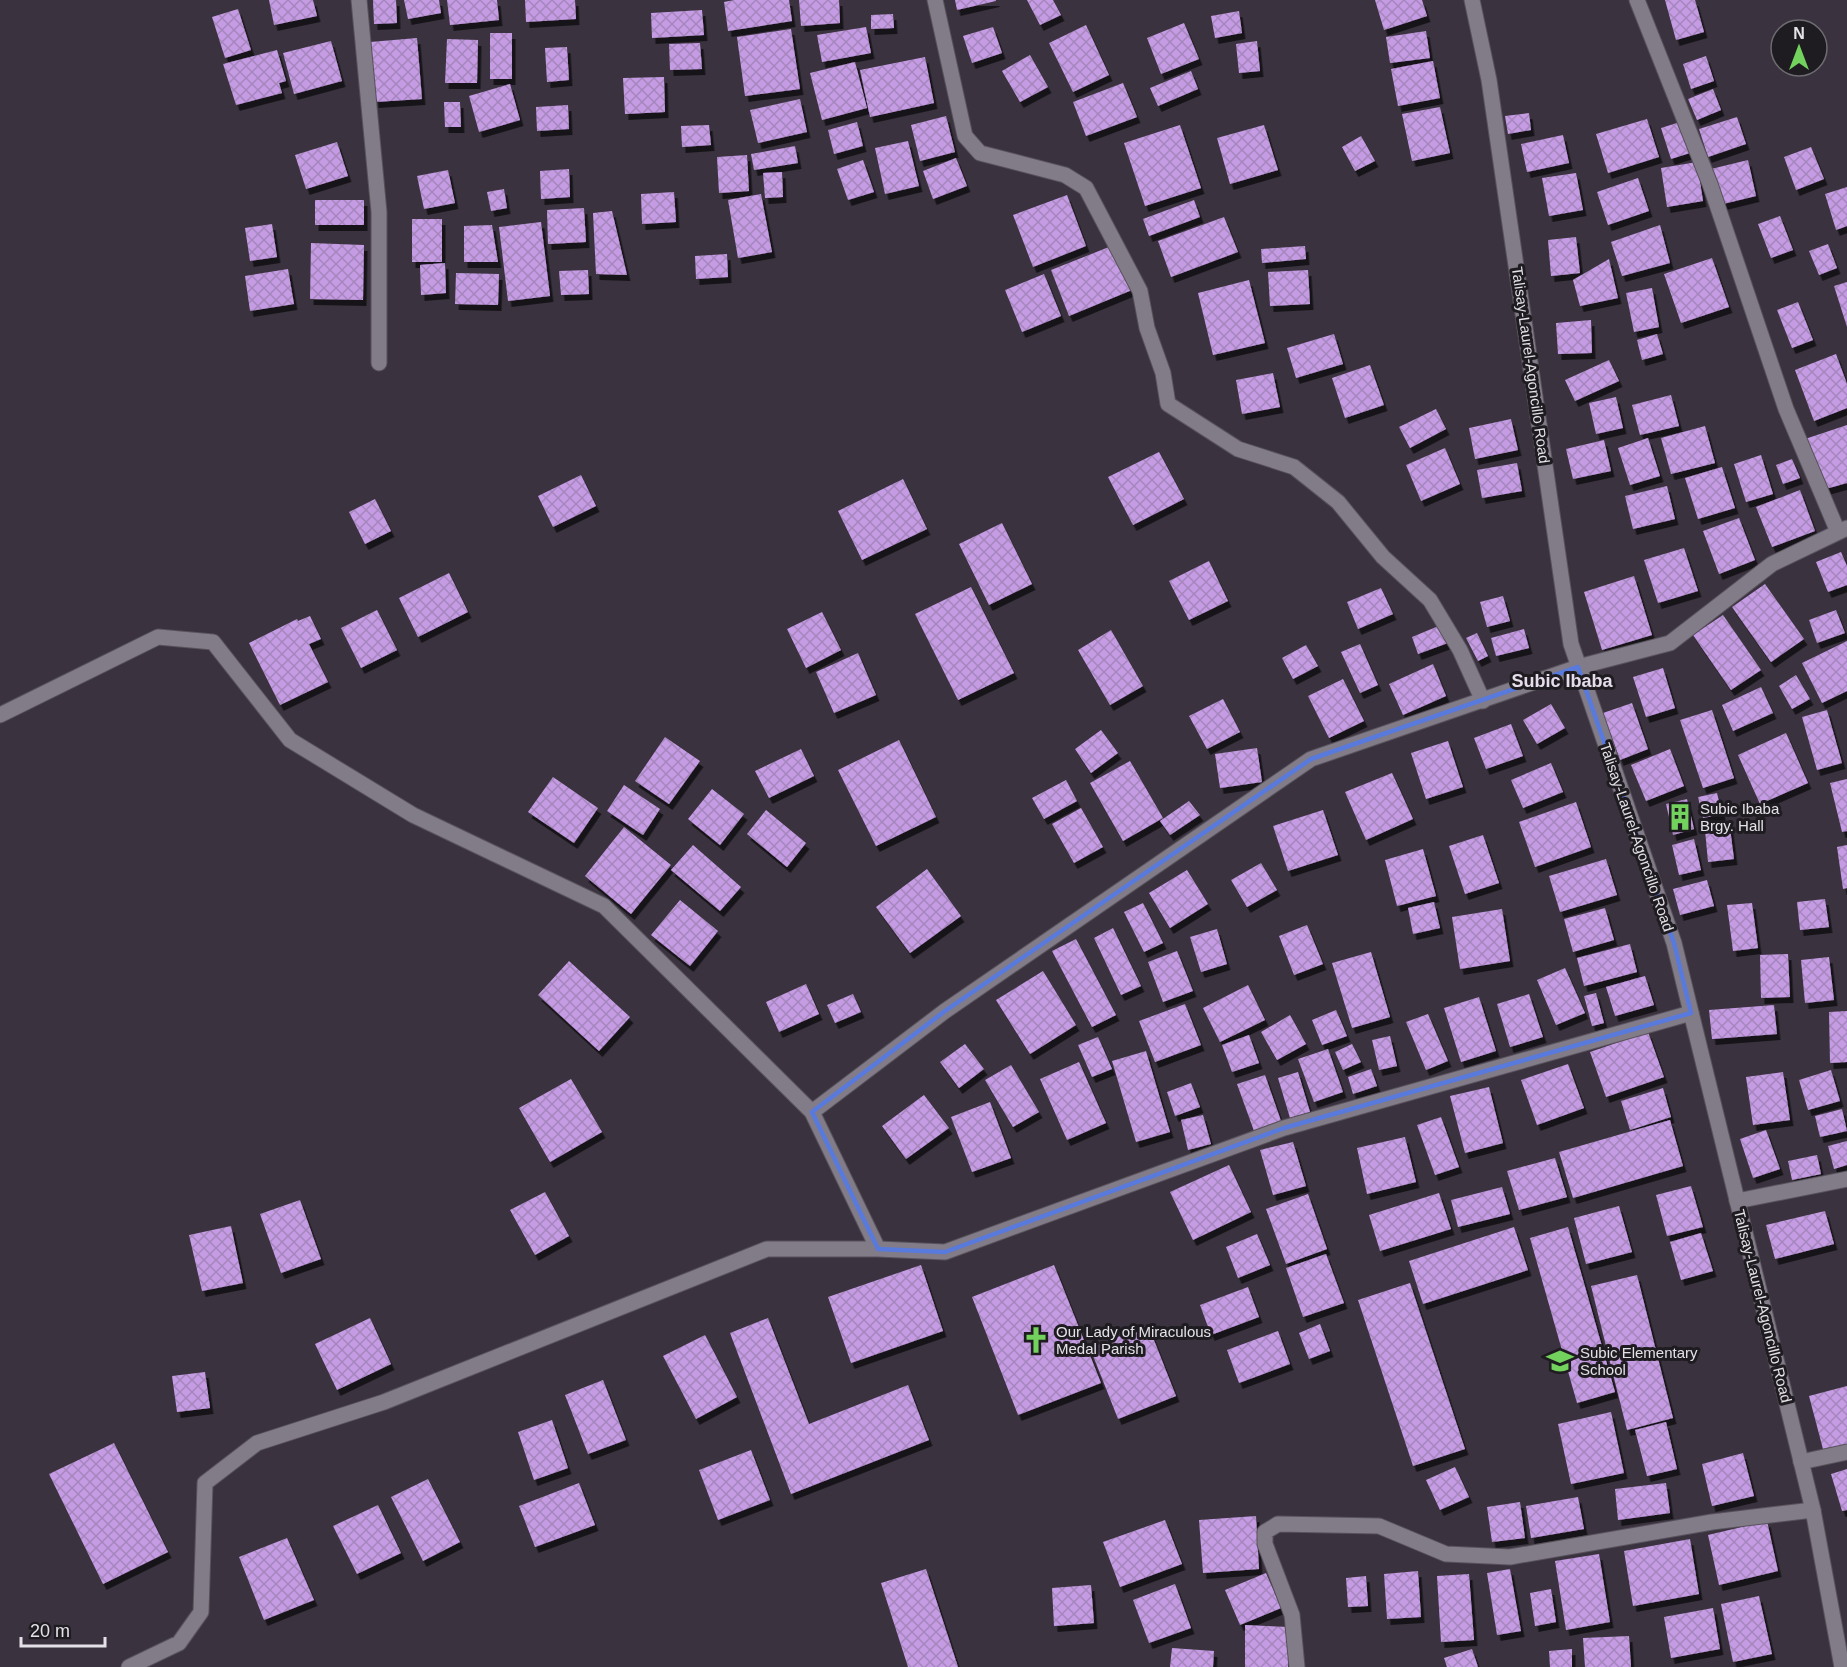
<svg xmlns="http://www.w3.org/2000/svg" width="1847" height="1667" viewBox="0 0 1847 1667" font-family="Helvetica,sans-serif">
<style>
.building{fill:url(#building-cross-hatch);filter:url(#shadow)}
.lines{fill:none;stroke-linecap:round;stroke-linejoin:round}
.minor-casing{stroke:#58525c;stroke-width:17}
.secondary-casing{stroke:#58525c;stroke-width:17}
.minor{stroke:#827b88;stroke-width:15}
.secondary{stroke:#827b88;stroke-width:15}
.marked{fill:none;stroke:#597add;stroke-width:4.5;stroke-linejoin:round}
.labels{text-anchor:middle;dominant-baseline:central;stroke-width:6;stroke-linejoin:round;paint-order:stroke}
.street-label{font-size:15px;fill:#e5e1e8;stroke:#1f1c21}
.poi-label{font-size:15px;fill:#e5e1e8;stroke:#1f1c21;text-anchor:start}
.quarter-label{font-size:18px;font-weight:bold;fill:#e5ddeb;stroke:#1f1c21}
</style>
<defs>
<pattern id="building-cross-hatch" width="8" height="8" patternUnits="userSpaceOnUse" patternTransform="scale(1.5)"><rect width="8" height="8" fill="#c59ce3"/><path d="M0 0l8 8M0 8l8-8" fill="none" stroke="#a586bc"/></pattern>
<filter id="shadow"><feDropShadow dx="3.5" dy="6" stdDeviation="0" flood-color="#0009"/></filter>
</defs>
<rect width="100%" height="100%" fill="#3a333f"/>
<!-- building -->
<path class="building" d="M269 0H313L317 16 274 25Z
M373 0H396L397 23 374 24Z
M404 0H439L441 13 408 19Z
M447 0H497L499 20 450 25Z
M525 0H575L576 19 526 22Z
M734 0H789L792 21 728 31 724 2Z
M799 0H839L840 23 801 26Z
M955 0H996V1L957 10Z
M1027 0H1053L1061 15 1040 25Z
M1375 0H1422L1427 16 1384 30Z
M1665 0H1695L1704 32 1676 40Z
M238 9 251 50 225 58 212 17Z
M702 10 704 35 652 38 651 13Z
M1239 11 1242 33 1215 38 1211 16Z
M893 14 894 28 871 29V15Z
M1184 23 1199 59 1161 74 1147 38Z
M1086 25 1109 75 1073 92 1049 43Z
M866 27 871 53 822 62 817 35Z
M993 27 1002 53 972 63 963 36Z
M791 29 800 89 745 96 737 37Z
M1426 31 1430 58 1390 63 1386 37Z
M490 33H512V79H490Z
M417 38 422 99 375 102 370 42Z
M447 39 478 40 477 83H445Z
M331 41 342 81 294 94 283 53Z
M1257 41 1260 71 1239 73 1236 44Z
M700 43 702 69 670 70 669 44Z
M567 47 569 80 547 82 545 48Z
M277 50 286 81 279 83 282 93 236 105 223 64Z
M1030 55 1048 87 1020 102 1002 71Z
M1706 56 1714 81 1691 89 1683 64Z
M925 57 934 103 870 117 860 70Z
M1433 61 1440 98 1398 106 1391 69Z
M855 62 867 108 822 120 810 73Z
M1191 71 1198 89 1158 106 1150 88Z
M664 77 665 112 625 114 623 78Z
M1123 83 1137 117 1086 136 1073 102Z
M510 84 520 120 479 132 469 96Z
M1713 89 1721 110 1697 120 1688 99Z
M800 99 807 132 758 143 750 110Z
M444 102H460L461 127H445Z
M568 105 569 129 537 131 536 107Z
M1440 107 1450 153 1412 161 1402 114Z
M1529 113 1531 130 1508 134 1505 116Z
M946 116 955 152 920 161 911 125Z
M1737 117 1746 144 1708 157 1699 129Z
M1647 119 1659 157 1608 173 1596 134Z
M1683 121 1693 152 1671 159 1661 128Z
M857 122 863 146 834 154 828 130Z
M709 125 711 145 682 147 681 126Z
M1180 125 1201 188 1145 206 1124 143Z
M1264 125 1278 170 1230 184 1217 138Z
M1563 135 1569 163 1527 172 1521 144Z
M1361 136 1375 161 1355 171 1342 147Z
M908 141 919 186 885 194 875 148Z
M337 142 348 176 306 189 295 155Z
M795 146 798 163 754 170 751 154Z
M1811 147 1824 179 1796 190 1784 157Z
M747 155 749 191 719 193 717 157Z
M956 158 967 186 933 199 923 171Z
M863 160 874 192 848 200 837 169Z
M1748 160 1756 196 1719 205 1711 169Z
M1697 162 1703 201 1667 207 1661 168Z
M569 169 570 197 541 199 540 171Z
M448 170 455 203 424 209 417 176Z
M782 172 783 197 765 198 763 173Z
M1576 173 1583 210 1549 216 1542 178Z
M1638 178 1649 211 1608 225 1597 192Z
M1847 187V226L1836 230 1825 194Z
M504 189 507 208 491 211 487 192Z
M674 192 676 222 642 224 641 194Z
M761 194 772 252 738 258 728 200Z
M1067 195 1086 246 1033 267 1013 215Z
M315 200H364V225H315Z
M1194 200 1200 217 1149 236 1143 219Z
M584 208 586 242 548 244 547 210Z
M612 211 627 275 596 274 593 213Z
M1780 216 1793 250 1771 258 1758 224Z
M1224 217 1238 252 1171 277 1158 241Z
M412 219H442V262H412Z
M541 222 550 296 508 301 499 227Z
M272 224 277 257 250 261 245 228Z
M492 225 498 262H464V226Z
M1660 225 1670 263 1622 276 1611 242Z
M1576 237 1580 273 1551 276 1548 240Z
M311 243 364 245 363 300 310 299Z
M1828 244 1837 268 1819 275 1809 251Z
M1114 245 1132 290 1069 316 1051 270Z
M1305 246 1306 259 1262 263 1261 249Z
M727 254 728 277 696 279 695 256Z
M1712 258 1729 307 1681 323 1664 274Z
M1609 259 1618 298 1580 306 1573 280Z
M445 263 446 293 421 295 420 265Z
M288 269 294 304 250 311 245 276Z
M588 270 589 294 561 295 559 271Z
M1308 270 1310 304 1270 306 1268 272Z
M456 273 499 274 498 305 455 304Z
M1044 274 1061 316 1022 332 1005 290Z
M1249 280 1265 343 1213 355 1198 293Z
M1847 282V327L1834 286Z
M1652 288 1659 327 1634 332 1626 293Z
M1798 302 1813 340 1792 348 1777 310Z
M1591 320 1592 353 1558 354 1556 323Z
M1334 334 1343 364 1296 378 1287 348Z
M1657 334 1663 354 1642 360 1637 340Z
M1836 354 1847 384V408L1814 421 1795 370Z
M1609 360 1619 381 1575 401 1565 380Z
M1370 365 1384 405 1345 418 1332 378Z
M1273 373 1280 407 1242 414 1236 380Z
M1671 395 1679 426 1640 435 1632 405Z
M1616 397 1623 428 1596 434 1589 403Z
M1436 409 1446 429 1410 448 1399 427Z
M1511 419 1518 450 1475 459 1469 428Z
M1847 425V483L1822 490 1805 439Z
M1705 426 1715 463 1671 474 1661 438Z
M1648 438 1660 476 1630 485 1618 448Z
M1604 440 1611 471 1573 479 1566 449Z
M1445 448 1460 484 1421 501 1406 465Z
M1159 452 1184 499 1133 525 1108 477Z
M1761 455 1773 494 1746 502 1734 464Z
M1792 459 1800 478 1783 484 1776 465Z
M1517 463 1522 491 1482 498 1477 470Z
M1722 467 1735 508 1698 519 1685 478Z
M581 475 596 506 553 527 538 496Z
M903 479 927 529 862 560 838 511Z
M1667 486 1675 519 1633 529 1625 496Z
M1800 490 1815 531 1772 547 1756 507Z
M375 499 391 531 365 544 349 512Z
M1739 518 1755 560 1719 574 1703 531Z
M1002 523 1032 584 989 605 959 544Z
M1684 548 1698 591 1658 603 1644 560Z
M1841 552 1847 566V585L1828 592 1816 562Z
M1209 561 1228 601 1189 620 1169 581Z
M449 573 468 612 418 637 399 598Z
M1634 576 1652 635 1602 650 1584 592Z
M1765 584 1804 639 1771 662 1732 607Z
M971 587 1014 673 958 700 915 614Z
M1381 588 1393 614 1358 629 1347 602Z
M1503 596 1510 621 1487 627 1480 602Z
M377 610 397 650 361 668 341 628Z
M1836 610 1845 633 1817 643 1809 620Z
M822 612 841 650 806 668 787 629Z
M1723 615 1761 670 1731 690 1693 635Z
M310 616 321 639 309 644 328 682 280 705 249 643 297 619 298 621Z
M1441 625 1448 643 1418 654 1412 637Z
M1524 629 1529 648 1496 656 1491 638Z
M1111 630 1143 686 1110 705 1078 650Z
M1477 633 1488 656 1478 661 1466 638Z
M1847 641V691L1822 703 1802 663Z
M1360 644 1378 685 1360 693 1341 652Z
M1306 645 1318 666 1293 679 1282 658Z
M858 653 876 695 834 713 816 672Z
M1433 664 1446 696 1403 715 1389 684Z
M1663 668 1675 708 1646 717 1633 677Z
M1796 675 1810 699 1792 709 1779 686Z
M1343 679 1364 721 1329 738 1308 696Z
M1761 687 1773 713 1733 731 1722 705Z
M1223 699 1240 732 1207 749 1189 716Z
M1632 703 1648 749 1620 760 1603 713Z
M1551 704 1565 728 1537 744 1523 720Z
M1712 710 1734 778 1703 788 1680 720Z
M1827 710 1842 763 1817 770 1802 717Z
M1511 724 1523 756 1486 769 1474 738Z
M1101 730 1118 753 1091 773 1075 749Z
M1786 733 1808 783 1760 804 1738 755Z
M665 737 700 761 669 804 635 781Z
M899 740 936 817 876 846 838 770Z
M1448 741 1463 787 1426 799 1411 753Z
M1257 748 1262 782 1220 788 1215 754Z
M801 749 814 776 769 798 755 771Z
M1670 749 1684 786 1646 801 1631 765Z
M1130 761 1163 818 1123 841 1090 783Z
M1551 763 1563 792 1523 808 1511 780Z
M1392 773 1413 819 1366 840 1345 792Z
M553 777 598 808 574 843 528 812Z
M1847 779V831L1842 832 1830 783Z
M1066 780 1077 801 1044 819 1032 798Z
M624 785 660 809 643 835 607 811Z
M712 789 744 814 720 845 688 819Z
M1717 793 1722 814 1703 818 1698 797Z
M1687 799 1694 829 1673 835 1666 804Z
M1189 801 1200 815 1170 835 1160 821Z
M1576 802 1591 847 1535 867 1519 822Z
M1081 808 1103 847 1074 863 1052 824Z
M766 810 806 843 787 867 747 834Z
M1323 810 1338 855 1288 871 1273 826Z
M624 827 671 865 631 914 585 876Z
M1730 828 1734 859 1708 862 1705 830Z
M1483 835 1499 883 1465 894 1449 846Z
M1694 839 1701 870 1679 875 1672 845Z
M693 845 741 887 720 911 671 870Z
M1847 845V888L1843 889 1837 847Z
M1423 849 1436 896 1397 906 1385 860Z
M1606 859 1617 895 1560 912 1549 876Z
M1261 863 1277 890 1247 907 1231 880Z
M927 869 961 916 910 953 876 907Z
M1187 870 1208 904 1170 928 1149 893Z
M1707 880 1714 906 1680 915 1673 889Z
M1825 899 1829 927 1800 930 1797 902Z
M680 900 718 931 690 966 651 935Z
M1434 902 1440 928 1413 934 1408 908Z
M1143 903 1163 943 1144 952 1124 912Z
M1752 903 1758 948 1733 951 1727 905Z
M1605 908 1614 940 1573 952 1564 919Z
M1502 909 1510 961 1460 969 1452 917Z
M1307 925 1323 964 1294 975 1279 936Z
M1113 928 1141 986 1121 995 1094 938Z
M1217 929 1227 964 1201 972 1190 937Z
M1076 939 1116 1015 1092 1027 1052 951Z
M1630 944 1637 972 1584 986 1577 958Z
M1177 951 1193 991 1163 1002 1148 962Z
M1371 952 1390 1017 1352 1028 1332 963Z
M1788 954 1790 997 1761 998 1760 955Z
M1829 957 1834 1000 1805 1003 1801 960Z
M569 961 630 1017 599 1051 538 995Z
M1565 968 1585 1013 1556 1025 1537 980Z
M1043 971 1076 1025 1030 1054 996 1000Z
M1645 976 1654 1005 1615 1016 1606 987Z
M806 984 819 1014 779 1032 766 1002Z
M1248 985 1265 1020 1220 1042 1203 1008Z
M1596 993 1604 1023 1592 1026 1584 996Z
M853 994 861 1012 835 1023 827 1005Z
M1529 994 1543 1037 1510 1047 1497 1004Z
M1479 997 1496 1051 1461 1062 1444 1008Z
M1185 1004 1201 1045 1155 1062 1139 1021Z
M1774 1005 1777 1034 1712 1039 1709 1010Z
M1336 1010 1347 1036 1322 1045 1312 1020Z
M1847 1011V1062L1830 1063 1829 1012Z
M1428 1014 1448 1061 1426 1070 1406 1022Z
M1290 1015 1306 1044 1277 1060 1261 1032Z
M1648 1032 1664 1077 1606 1097 1590 1052Z
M1249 1035 1259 1063 1232 1072 1222 1045Z
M1390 1036 1397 1066 1379 1070 1372 1040Z
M1098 1037 1112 1069 1092 1077 1078 1045Z
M965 1044 984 1069 959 1088 940 1062Z
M1352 1044 1361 1062 1343 1070 1335 1052Z
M1328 1049 1343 1092 1314 1102 1298 1059Z
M1146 1051 1170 1132 1136 1142 1112 1061Z
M1079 1062 1106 1123 1067 1140 1040 1079Z
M1568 1064 1584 1108 1537 1125 1521 1080Z
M1011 1065 1039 1112 1013 1127 985 1080Z
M1371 1069 1377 1086 1353 1094 1348 1077Z
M1831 1070 1840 1101 1808 1110 1799 1080Z
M1298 1072 1310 1112 1290 1118 1278 1078Z
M1783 1072 1790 1120 1753 1125 1746 1077Z
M1265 1075 1281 1121 1254 1131 1237 1084Z
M571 1079 602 1132 550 1162 519 1108Z
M1191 1083 1200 1107 1175 1116 1167 1092Z
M1489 1087 1503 1143 1465 1153 1450 1096Z
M1663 1088 1671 1117 1630 1130 1621 1101Z
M924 1095 949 1128 906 1159 882 1126Z
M990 1102 1011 1158 972 1172 951 1117Z
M1842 1109 1847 1131 1820 1137 1815 1116Z
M1203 1115 1211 1144 1188 1150 1181 1120Z
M1441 1117 1459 1167 1435 1175 1417 1125Z
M1670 1120 1683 1166 1573 1198 1559 1152Z
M1766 1130 1780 1169 1753 1178 1740 1139Z
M1405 1137 1416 1182 1367 1194 1357 1148Z
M1847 1141V1165L1834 1169 1828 1146Z
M1293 1142 1306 1186 1273 1195 1260 1150Z
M1817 1155 1821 1174 1792 1180 1788 1161Z
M1555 1158 1567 1197 1519 1210 1507 1171Z
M1229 1165 1251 1212 1193 1240 1170 1192Z
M1691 1186 1703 1227 1667 1236 1656 1195Z
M1502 1187 1510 1214 1458 1227 1451 1200Z
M545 1192 569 1236 535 1255 510 1210Z
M1439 1193 1451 1229 1380 1251 1369 1215Z
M1308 1194 1327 1249 1286 1264 1266 1209Z
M300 1200 321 1259 281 1273 260 1214Z
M1619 1206 1632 1252 1586 1264 1574 1218Z
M1825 1211 1834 1244 1775 1259 1766 1225Z
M231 1226 243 1283 202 1291 189 1235Z
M1514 1227 1528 1270 1423 1304 1409 1261Z
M1568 1227 1615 1392 1577 1403 1530 1238Z
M1701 1233 1713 1271 1681 1280 1670 1242Z
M1257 1234 1270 1265 1238 1278 1226 1247Z
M1326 1254 1344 1303 1303 1317 1286 1268Z
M921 1265 943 1331 851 1363 828 1297Z
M1054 1265 1101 1383 1018 1415 972 1297Z
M1637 1275 1673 1418 1627 1430 1591 1286Z
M1410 1283 1465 1449 1413 1466 1358 1300Z
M1248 1287 1259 1317 1211 1335 1200 1305Z
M370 1318 391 1364 337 1390 315 1344Z
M768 1318 809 1424 908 1385 929 1440 791 1494 730 1333Z
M1320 1324 1330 1351 1309 1359 1299 1333Z
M1148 1325 1176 1396 1118 1419 1090 1348Z
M1278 1331 1290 1364 1239 1383 1227 1350Z
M705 1335 737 1397 696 1419 663 1356Z
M205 1372 210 1408 177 1412 172 1376Z
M603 1380 626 1440 588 1454 565 1395Z
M1847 1386V1447L1824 1453 1809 1396Z
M1611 1412 1624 1473 1571 1484 1558 1424Z
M552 1420 568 1468 534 1480 518 1432Z
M1666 1422 1677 1469 1647 1476 1635 1430Z
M114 1443 168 1552 103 1584 49 1474Z
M751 1450 770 1500 718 1520 699 1470Z
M1743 1453 1754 1496 1712 1506 1702 1464Z
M1455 1467 1469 1497 1440 1510 1426 1480Z
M1847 1469V1510L1842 1511 1831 1474Z
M428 1479 460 1542 423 1561 391 1497Z
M579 1483 595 1525 535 1547 519 1506Z
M1666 1483 1670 1513 1618 1520 1615 1489Z
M1578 1497 1584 1529 1531 1538 1526 1506Z
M1520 1502 1525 1538 1492 1542 1487 1507Z
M378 1505 401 1553 357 1574 333 1526Z
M1256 1516 1259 1569 1203 1573 1199 1520Z
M1165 1520 1182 1564 1120 1587 1103 1542Z
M1767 1521 1778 1571 1719 1585 1708 1535Z
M287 1538 314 1600 264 1620 239 1557Z
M1690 1539 1699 1594 1633 1606 1624 1551Z
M1599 1554 1610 1622 1566 1630 1555 1561Z
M926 1569 958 1667H908L881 1583Z
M1510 1569 1521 1631 1497 1635 1487 1573Z
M1418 1571 1421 1617 1387 1619 1384 1574Z
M1266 1573 1281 1608 1240 1625 1225 1590Z
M1469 1574 1474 1640 1441 1642 1437 1576Z
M1366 1576 1368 1606 1348 1607 1346 1578Z
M1175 1584 1191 1628 1149 1643 1133 1600Z
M1091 1585 1094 1623 1054 1626 1052 1588Z
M1551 1589 1556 1622 1535 1626 1530 1593Z
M1759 1596 1772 1654 1733 1662 1721 1604Z
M1713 1608 1720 1649 1671 1658 1664 1617Z
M1245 1625 1289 1627 1288 1667H1245Z
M1629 1636 1631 1667H1585L1583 1638Z
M1172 1648 1214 1651 1213 1667H1170Z
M1472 1649 1478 1667H1447L1444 1658Z
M1572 1649V1667H1550L1549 1651Z"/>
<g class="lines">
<defs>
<path id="minor" d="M359 0 379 212V363
M935 0 965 136 980 153 1065 175 1086 188 1140 291 1147 328 1163 373 1168 404 1238 449 1294 467 1338 502 1383 557 1430 600 1460 650 1483 701
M1637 0 1710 184 1786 409 1838 532
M0 715 158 637 213 642 290 740 413 815 604 906 812 1112
M1737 1201 1847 1179
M878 1249 945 1252 1284 1128 1691 1013
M1801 1462 1847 1452
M129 1667 179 1643 201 1612 205 1483 257 1443 384 1402 767 1249H878L812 1112 945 1011 1311 759 1578 667 1670 643 1772 564 1847 528
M1297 1667 1292 1615 1265 1544V1532L1278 1524 1379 1526 1446 1554 1510 1557 1712 1522 1813 1510"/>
<path id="secondary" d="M1472 0 1489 80 1571 644 1674 943 1813 1510 1842 1667"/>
</defs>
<!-- minor casing -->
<use href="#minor" class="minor-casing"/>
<!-- secondary casing -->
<use href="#secondary" class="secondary-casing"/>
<!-- minor -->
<use href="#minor" class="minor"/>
<!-- secondary -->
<use href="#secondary" class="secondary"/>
</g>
<!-- marked area -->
<path class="marked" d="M1578 667 1674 943 1691 1013 1284 1128 945 1252 878 1249 812 1112 945 1011 1311 759Z"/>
<!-- icons -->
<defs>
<symbol id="building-bare" viewBox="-9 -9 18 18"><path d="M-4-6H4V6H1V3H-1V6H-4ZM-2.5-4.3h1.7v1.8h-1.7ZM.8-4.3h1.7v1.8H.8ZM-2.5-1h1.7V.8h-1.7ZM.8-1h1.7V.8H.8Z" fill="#72d25d" stroke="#1f1c21" stroke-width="2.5" paint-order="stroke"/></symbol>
<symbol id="church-bare" viewBox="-9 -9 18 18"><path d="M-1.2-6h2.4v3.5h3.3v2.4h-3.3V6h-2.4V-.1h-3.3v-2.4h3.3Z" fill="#72d25d" stroke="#1f1c21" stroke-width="2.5" paint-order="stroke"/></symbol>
<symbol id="school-bare" viewBox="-9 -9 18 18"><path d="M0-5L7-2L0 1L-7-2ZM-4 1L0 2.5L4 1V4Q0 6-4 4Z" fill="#72d25d" stroke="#1f1c21" stroke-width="2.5" paint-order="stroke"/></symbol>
</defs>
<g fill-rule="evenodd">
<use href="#building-bare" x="1661" y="798" width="38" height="38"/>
<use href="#church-bare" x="1017" y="1321" width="38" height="38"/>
<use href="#school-bare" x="1541" y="1342" width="38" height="38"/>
</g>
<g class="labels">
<!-- street labels -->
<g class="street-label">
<text transform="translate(1531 365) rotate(82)">Talisay-Laurel-Agoncillo Road</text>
<text transform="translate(1637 837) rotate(71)">Talisay-Laurel-Agoncillo Road</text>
<text transform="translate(1763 1306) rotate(76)">Talisay-Laurel-Agoncillo Road</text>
</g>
<!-- poi labels -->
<g class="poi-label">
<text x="1700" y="808">Subic Ibaba<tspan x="1700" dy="17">Brgy. Hall</tspan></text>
<text x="1056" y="1331">Our Lady of Miraculous<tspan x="1056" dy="17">Medal Parish</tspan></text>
<text x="1580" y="1352">Subic Elementary<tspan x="1580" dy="17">School</tspan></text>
</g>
<!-- quarter labels -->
<g class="quarter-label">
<text x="1562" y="681">Subic Ibaba</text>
</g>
</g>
<!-- north arrow -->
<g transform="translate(1799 48)"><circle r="28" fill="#1f1c21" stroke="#6e6b71" stroke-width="1.5"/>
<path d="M0-4.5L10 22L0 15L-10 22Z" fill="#72d25d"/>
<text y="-9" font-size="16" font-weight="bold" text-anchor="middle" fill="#e5e1e8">N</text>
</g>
<!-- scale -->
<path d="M21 1637v9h84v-9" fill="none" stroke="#e5e1e8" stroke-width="3"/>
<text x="30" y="1637" font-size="18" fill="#e5e1e8" stroke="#1f1c21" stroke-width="4.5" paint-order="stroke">20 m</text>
</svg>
